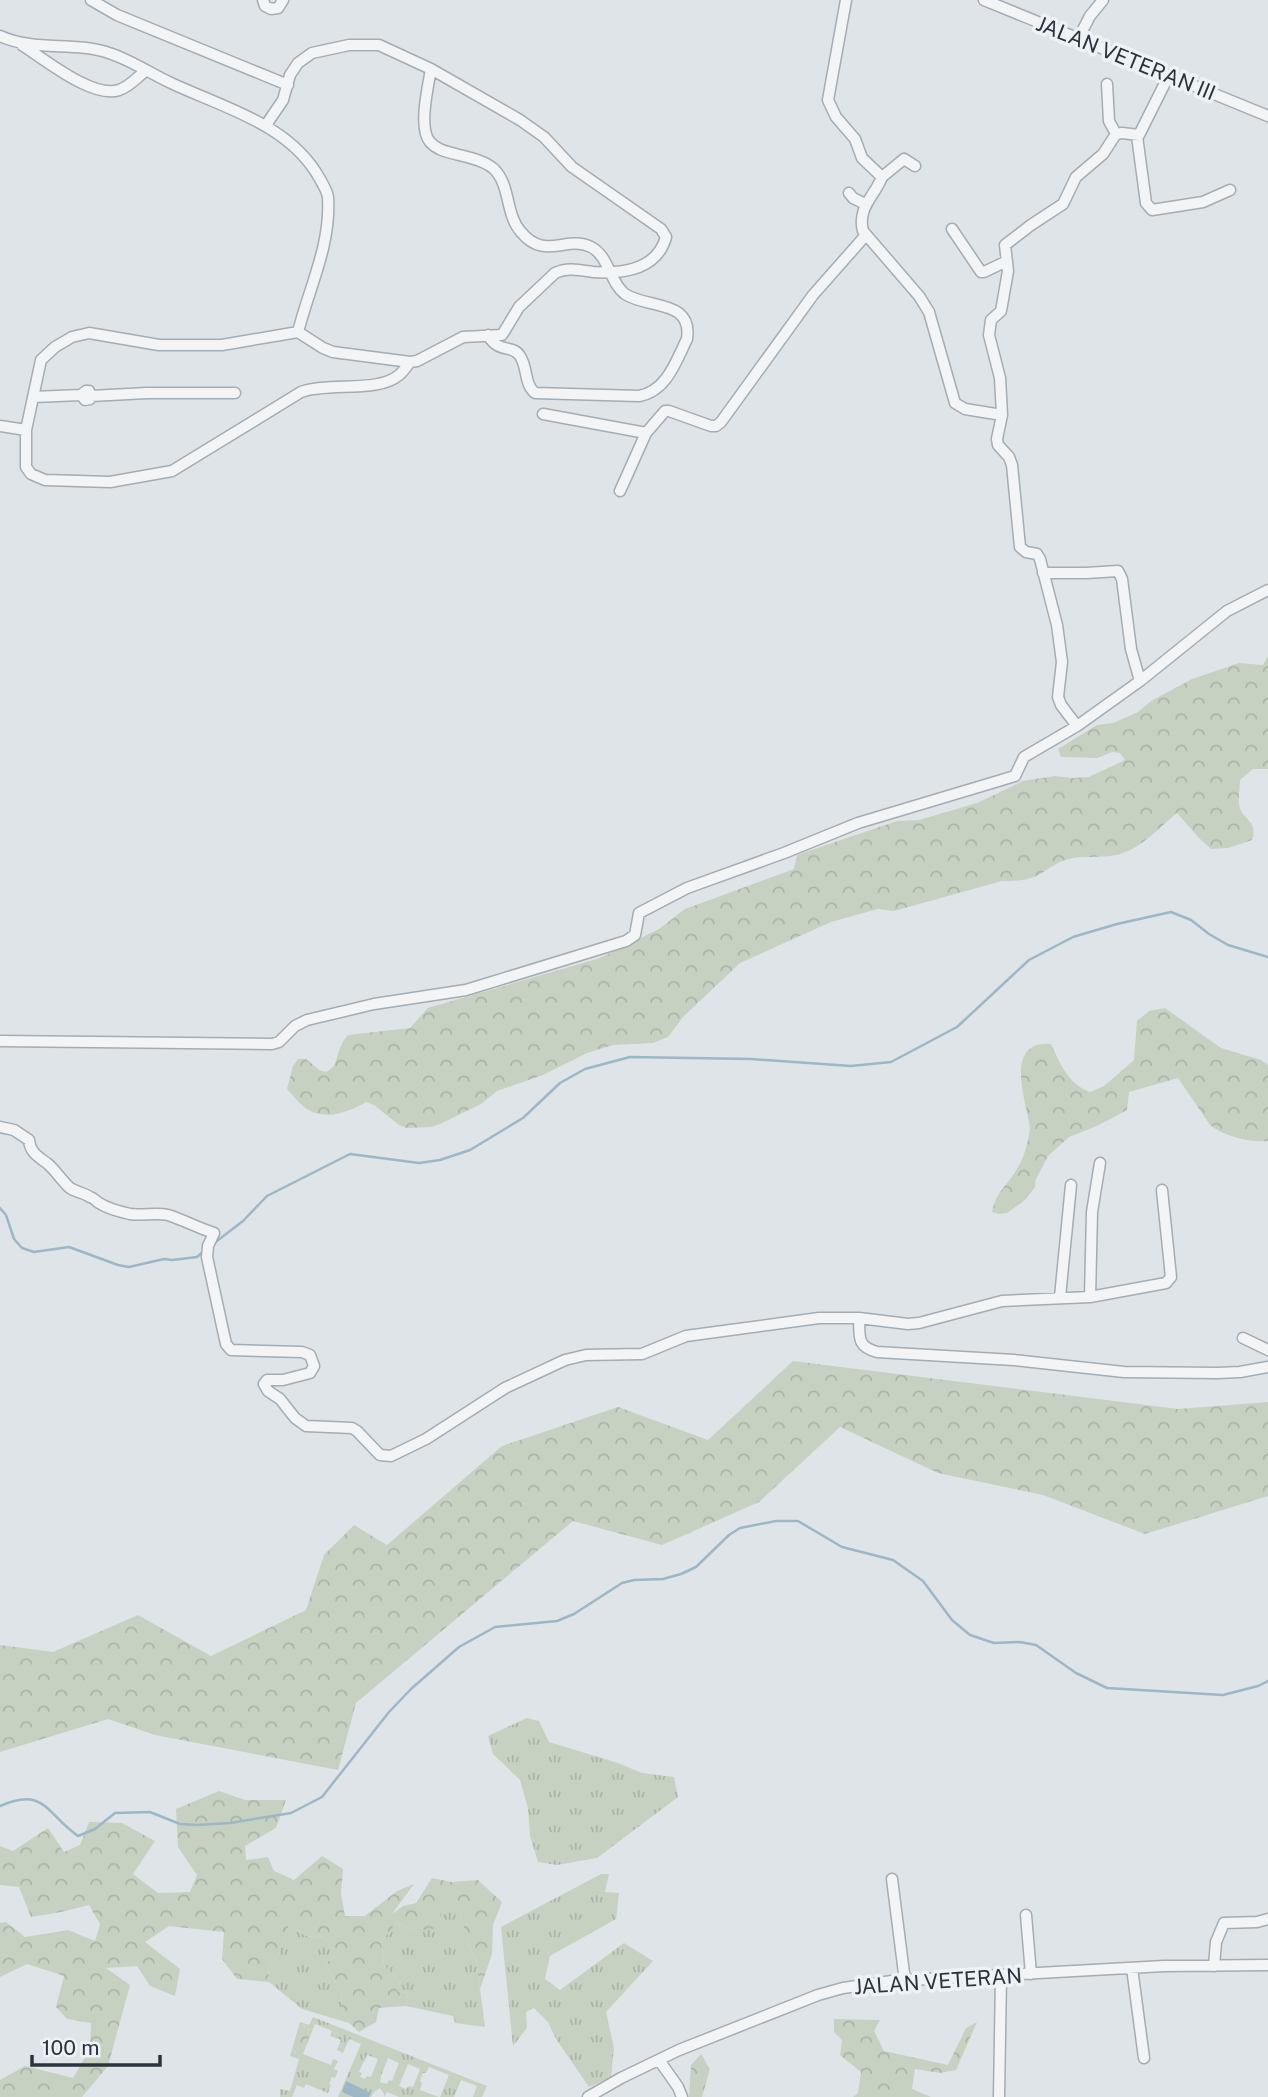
<svg xmlns="http://www.w3.org/2000/svg" width="1268" height="2097" viewBox="0 0 1268 2097" font-family="'Public Sans',sans-serif">
<style>
.grass{fill:url(#grass-tufts);fill-rule:evenodd}
.forest{fill:url(#forest-crowns)}
.water{fill:#9cb7c6}
.lines{fill:none;stroke-linecap:round;stroke-linejoin:round}
.stream{stroke:#9cb7c6;stroke-width:2.5}
.minor-casing{stroke:#a5acb2;stroke-width:13}
.minor{stroke:#f2f4f6;stroke-width:10}
.labels{text-anchor:middle;dominant-baseline:central;stroke-width:7;stroke-linejoin:round;paint-order:stroke}
.street-label{font-size:21px;fill:#29343e;stroke:#eff2f5}
</style>
<defs>
<pattern id="grass-tufts" width="24" height="20" patternUnits="userSpaceOnUse" patternTransform="scale(1.75)"><rect width="24" height="20" fill="#c7d1c1"/><path d="M3 7l-1-3M5 7V3M7 7l1-3M15 17l-1-3M17 17v-4M19 17l1-3" fill="none" stroke="#abb4a7"/></pattern>
<pattern id="forest-crowns" width="20" height="18" patternUnits="userSpaceOnUse" patternTransform="scale(1.75)"><rect width="20" height="18" fill="#c7d1c1"/><path d="M2 6a3 3 0 1 1 6 0M12 15a3 3 0 1 1 6 0" fill="none" stroke="#abb4a7"/></pattern>
</defs>
<rect width="100%" height="100%" fill="#dfe4e8"/>
<!-- grass -->
<path class="grass" d="M527 1718 539 1721 549 1742 618 1763 642 1773 674 1777 678 1797 597 1858 557 1865 538 1862 530 1836 528 1808 520 1780 493 1754 488 1736Z
M601 1874H609L605 1892 619 1893 616 1919 550 1956 545 1979 560 1990 624 1943 653 1961 606 2012 614 2048 611 2077 589 2087 556 2039 548 2022 534 2008 526 2012 527 2028 513 2046 501 1927Z
M442 1907 459 1909 469 1947 476 1958 485 2027 455 2023 453 2016 406 2006 408 1993 397 1991 400 1983 384 1965 381 1942 397 1922 414 1931Z
M289 1925 306 1936 325 1938 337 1954 325 1964 342 1993 341 2007 349 2023 302 2009 269 1982 268 1966 279 1954Z
M313 2017 487 2086 482 2097H473L477 2086 461 2080 454 2097H440L449 2075 429 2067 426 2073H423L420 2081 422 2083 420 2090 439 2097H399L387 2092 384 2097V2094L380 2088 374 2092 371 2097H369L371 2093 342 2092 353 2097H338L361 2044 349 2039 343 2053 337 2050 341 2040 330 2036 332 2031 315 2024 303 2054 331 2065 333 2059 338 2061 334 2069 338 2071 335 2078 332 2077 329 2084 331 2085 328 2093 306 2084 304 2088 297 2085 292 2097H280V2089L290 2091 299 2059 290 2056 300 2022 309 2025ZM304 2025 309 2030C309 2041 304 2047 295 2053L293 2049 301 2026ZM367 2055 378 2059 371 2077 367 2076 365 2079 360 2077 362 2073 359 2072ZM388 2058 399 2063 392 2081 389 2080 387 2084 380 2082 381 2076ZM408 2064 420 2069 413 2087 408 2086 406 2089 399 2086Z"/>
<!-- forest -->
<path class="forest" d="M1268 656V769H1253L1240 780C1240 788 1238 797 1239 804 1241 820 1259 820 1252 840L1228 848 1211 849 1199 838 1177 813C1156 830 1138 853 1110 856 1094 858 1077 855 1062 861 1052 865 1044 873 1034 877 1024 881 1012 881 1002 881L894 911 878 909 831 922 740 963 683 1017 668 1037 653 1043 613 1045 587 1053 543 1075 497 1091 481 1104 440 1124 432 1127 407 1128 399 1125 374 1105 366 1102C348 1113 321 1122 303 1106 297 1101 292 1094 287 1089L293 1066 298 1059H306L319 1070 326 1072C339 1066 335 1057 341 1046 342 1042 345 1038 348 1035L410 1028 428 1008 600 958 659 929 685 909 794 869 797 855 897 821 919 820 977 803 1023 781 1055 776 1072 778 1089 777 1125 760 1120 753 1112 752 1097 758 1061 757 1058 749 1097 725 1113 723 1138 712 1151 701 1192 679 1239 663 1263 665Z
M1165 1008 1221 1048 1261 1060 1268 1065V1141C1250 1143 1224 1136 1210 1125L1178 1078 1129 1092 1127 1110 1099 1125 1069 1137 1048 1156 1036 1179 1035 1187 1026 1199 1007 1213 999 1214 992 1212C996 1191 1009 1184 1018 1167 1025 1156 1028 1141 1030 1128 1026 1101 1003 1040 1051 1044 1060 1063 1068 1084 1090 1092L1104 1086 1134 1060 1137 1021 1149 1011Z
M793 1361 1178 1409 1268 1402V1496L1145 1534 1043 1495 938 1473 840 1427 759 1502 662 1545 573 1521 356 1703 338 1770 155 1735 108 1719 0 1752V1645L53 1652 138 1615 211 1656 306 1610 324 1555 354 1525 387 1545 502 1446 618 1407 708 1440Z
M219 1791 245 1800H286L276 1828 245 1846 246 1860 268 1857 274 1871 294 1880 322 1856 343 1869 341 1894 345 1916H365L397 1891 414 1884 392 1914 403 1906 416 1903 432 1878 451 1882 478 1880 502 1902 493 1925 492 1954 480 1989 476 1958 469 1947 459 1909 442 1908 439 1928 414 1931 397 1922 381 1942 384 1965 400 1983 397 1991 408 1993 406 2006 379 2008 376 2022 359 2032 349 2023 341 2007 342 1993 325 1964 337 1954 325 1938 306 1936 289 1925 279 1954 268 1966 269 1982 237 1979 222 1959 224 1932 169 1926 145 1942 180 1969 175 1996 150 1986 137 1966 106 1968 130 1985 108 2066 82 2097H0V2080L25 2066 73 2078 90 2049 91 2023 67 2019 56 2007 64 1976 27 1964 0 1977V1923L6 1922 25 1937 68 1930 95 1941 100 1924 89 1905 61 1912 31 1917 19 1887 0 1885V1846L13 1851 48 1828 64 1852 80 1845 89 1822 122 1823 155 1841 133 1874 158 1893 190 1892 197 1875 178 1847 176 1809Z
M834 2019 880 2020 874 2031 884 2051 948 2065 966 2028 977 2022 956 2070 940 2073 915 2069 912 2089 931 2097H853L858 2093 861 2072 840 2055 842 2040 834 2032Z
M302 2025 308 2028C311 2036 305 2050 297 2054L293 2049 299 2030Z
M701 2054 710 2069 702 2097H689L691 2065Z"/>
<!-- water -->
<path class="water" d="M346 2081 371 2093 369 2097H353L342 2092Z"/>
<g class="lines">
<!-- stream -->
<path class="stream" d="M0 1208 6 1215 14 1239 22 1248 34 1252 69 1247 118 1265 129 1267 164 1259 172 1260 197 1257 205 1250
M213 1244 243 1221 267 1196 350 1154 419 1163 440 1160 470 1150 523 1118 560 1083 585 1069 630 1057 751 1059 851 1066 891 1062 957 1027 1029 960 1073 937 1117 924 1171 912 1191 920 1209 934 1228 945 1268 957
M0 1806C45 1786 46 1814 78 1836L95 1829 115 1813 150 1812 180 1824 197 1825 230 1823 291 1813 322 1797 389 1712 411 1689 459 1647 495 1627 557 1621 574 1614 622 1583 634 1580 663 1579 681 1574 696 1567 729 1535 740 1528 776 1521H798L842 1547 893 1560 923 1581 952 1620 970 1635 994 1643 1020 1642 1036 1645 1076 1673 1107 1688 1223 1695 1258 1686 1268 1681"/>
<defs>
<path id="minor" d="M91 0 117 15 288 85
M263 0 265 6 271 9 278 8 283 0
M846 0 828 100 836 117 855 139 862 158 882 177C875 196 857 207 863 231L919 296 929 312 955 403 965 409 1002 415
M984 0 1268 116
M0 36C35 52 74 41 109 53 131 60 151 74 171 83 224 108 290 124 320 179 323 185 328 192 328 198 331 245 309 288 298 332L323 348 333 352 410 362 417 361 463 337 502 335 519 307 555 273C567 267 580 270 593 272 622 274 657 270 666 237L661 229 572 167 544 137 520 120 431 69 379 45H349L312 53 298 63 290 75 283 100 266 125
M1078 39 1090 16 1103 0
M22 45C44 59 93 99 119 90 129 87 138 77 145 71
M431 69C428 87 418 128 430 142 438 151 449 152 459 155 471 158 485 161 494 169 511 186 505 214 521 232 545 261 566 235 591 247 609 256 610 283 625 294 647 309 693 299 687 339 676 361 667 391 639 396L535 393C524 384 528 368 520 356 513 344 498 354 488 335
M1107 84 1109 121 1116 134
M1137 136 1146 203 1152 210 1203 202 1230 190
M882 177 904 159 915 166
M849 193 853 198 865 204
M952 229 981 272H984L1007 261
M298 332 222 345H159L89 333 72 337 55 347 41 360 26 430V467L31 474 45 480 110 482 172 471 301 392C328 382 379 393 399 375 403 372 407 366 410 362
M91 396 147 393H235
M33 397 81 395 86 391H89L91 396 90 399 85 400 81 395
M543 414 646 433 620 491
M0 426 26 430
M646 433 665 411H669L711 426H716L721 422 813 295 866 235
M1043 573H1086L1118 571 1122 579 1131 649 1140 681
M1077 726 1061 705 1058 697 1062 662 1057 625 1040 559 1037 554 1026 552 1020 547 1012 465 1009 457 998 445 997 439 1002 415 1000 378 989 335 991 320 1001 311 1008 271 1005 245 1031 225 1063 204 1076 177 1103 154 1116 134 1122 133 1139 135 1169 75
M0 1041 272 1044 279 1042 295 1026 307 1020 374 1004 466 990 626 941 635 935 639 913 687 888 784 853 858 823 1015 776 1024 757 1077 726 1140 681 1227 611 1268 590
M0 1127 14 1130 29 1140C30 1153 39 1157 48 1164 56 1171 62 1181 70 1188 76 1192 84 1193 90 1197 94 1198 96 1201 99 1203 107 1208 121 1212 130 1214 143 1216 156 1212 168 1215 184 1220 198 1228 214 1233L208 1246 207 1257 226 1344 231 1350 302 1352 310 1355 314 1366 310 1373 283 1380H267L264 1384 268 1391 280 1399 295 1418 306 1426 352 1428 357 1431 380 1455 391 1456 426 1439 505 1388 565 1360 586 1355 642 1354 686 1336 819 1318H859C860 1337 856 1346 877 1352L1014 1360 1124 1372 1217 1373 1240 1372 1268 1367
M1060 1297 1071 1185
M1090 1297 1092 1212 1100 1163
M859 1318 908 1324 919 1323 1002 1301 1090 1297 1166 1283 1171 1277 1162 1190
M1243 1338 1268 1350
M892 1879 905 1981
M1026 1915 1031 1974
M1214 1966 1216 1942 1224 1923 1257 1922 1268 1919
M1132 1968 1144 2058
M659 2060 678 2087 682 2097
M588 2097 621 2078 679 2050 818 1995 843 1988 892 1981 1164 1966 1268 1965
M999 2097 1001 1976"/>
</defs>
<!-- minor casing -->
<use href="#minor" class="minor-casing"/>
<!-- minor -->
<use href="#minor" class="minor"/>
</g>
<g class="labels">
<!-- street labels -->
<g class="street-label">
<text transform="translate(1126 58) rotate(22)">JALAN VETERAN III</text>
<text transform="translate(938 1981) rotate(-4)">JALAN VETERAN</text>
</g>
</g>
<!-- scale -->
<path d="M32 2055v10h128v-10" fill="none" stroke="#29343e" stroke-width="3.5"/>
<text x="42" y="2055" font-size="21" fill="#29343e" stroke="#eff2f5" stroke-width="5" paint-order="stroke">100 m</text>
</svg>
